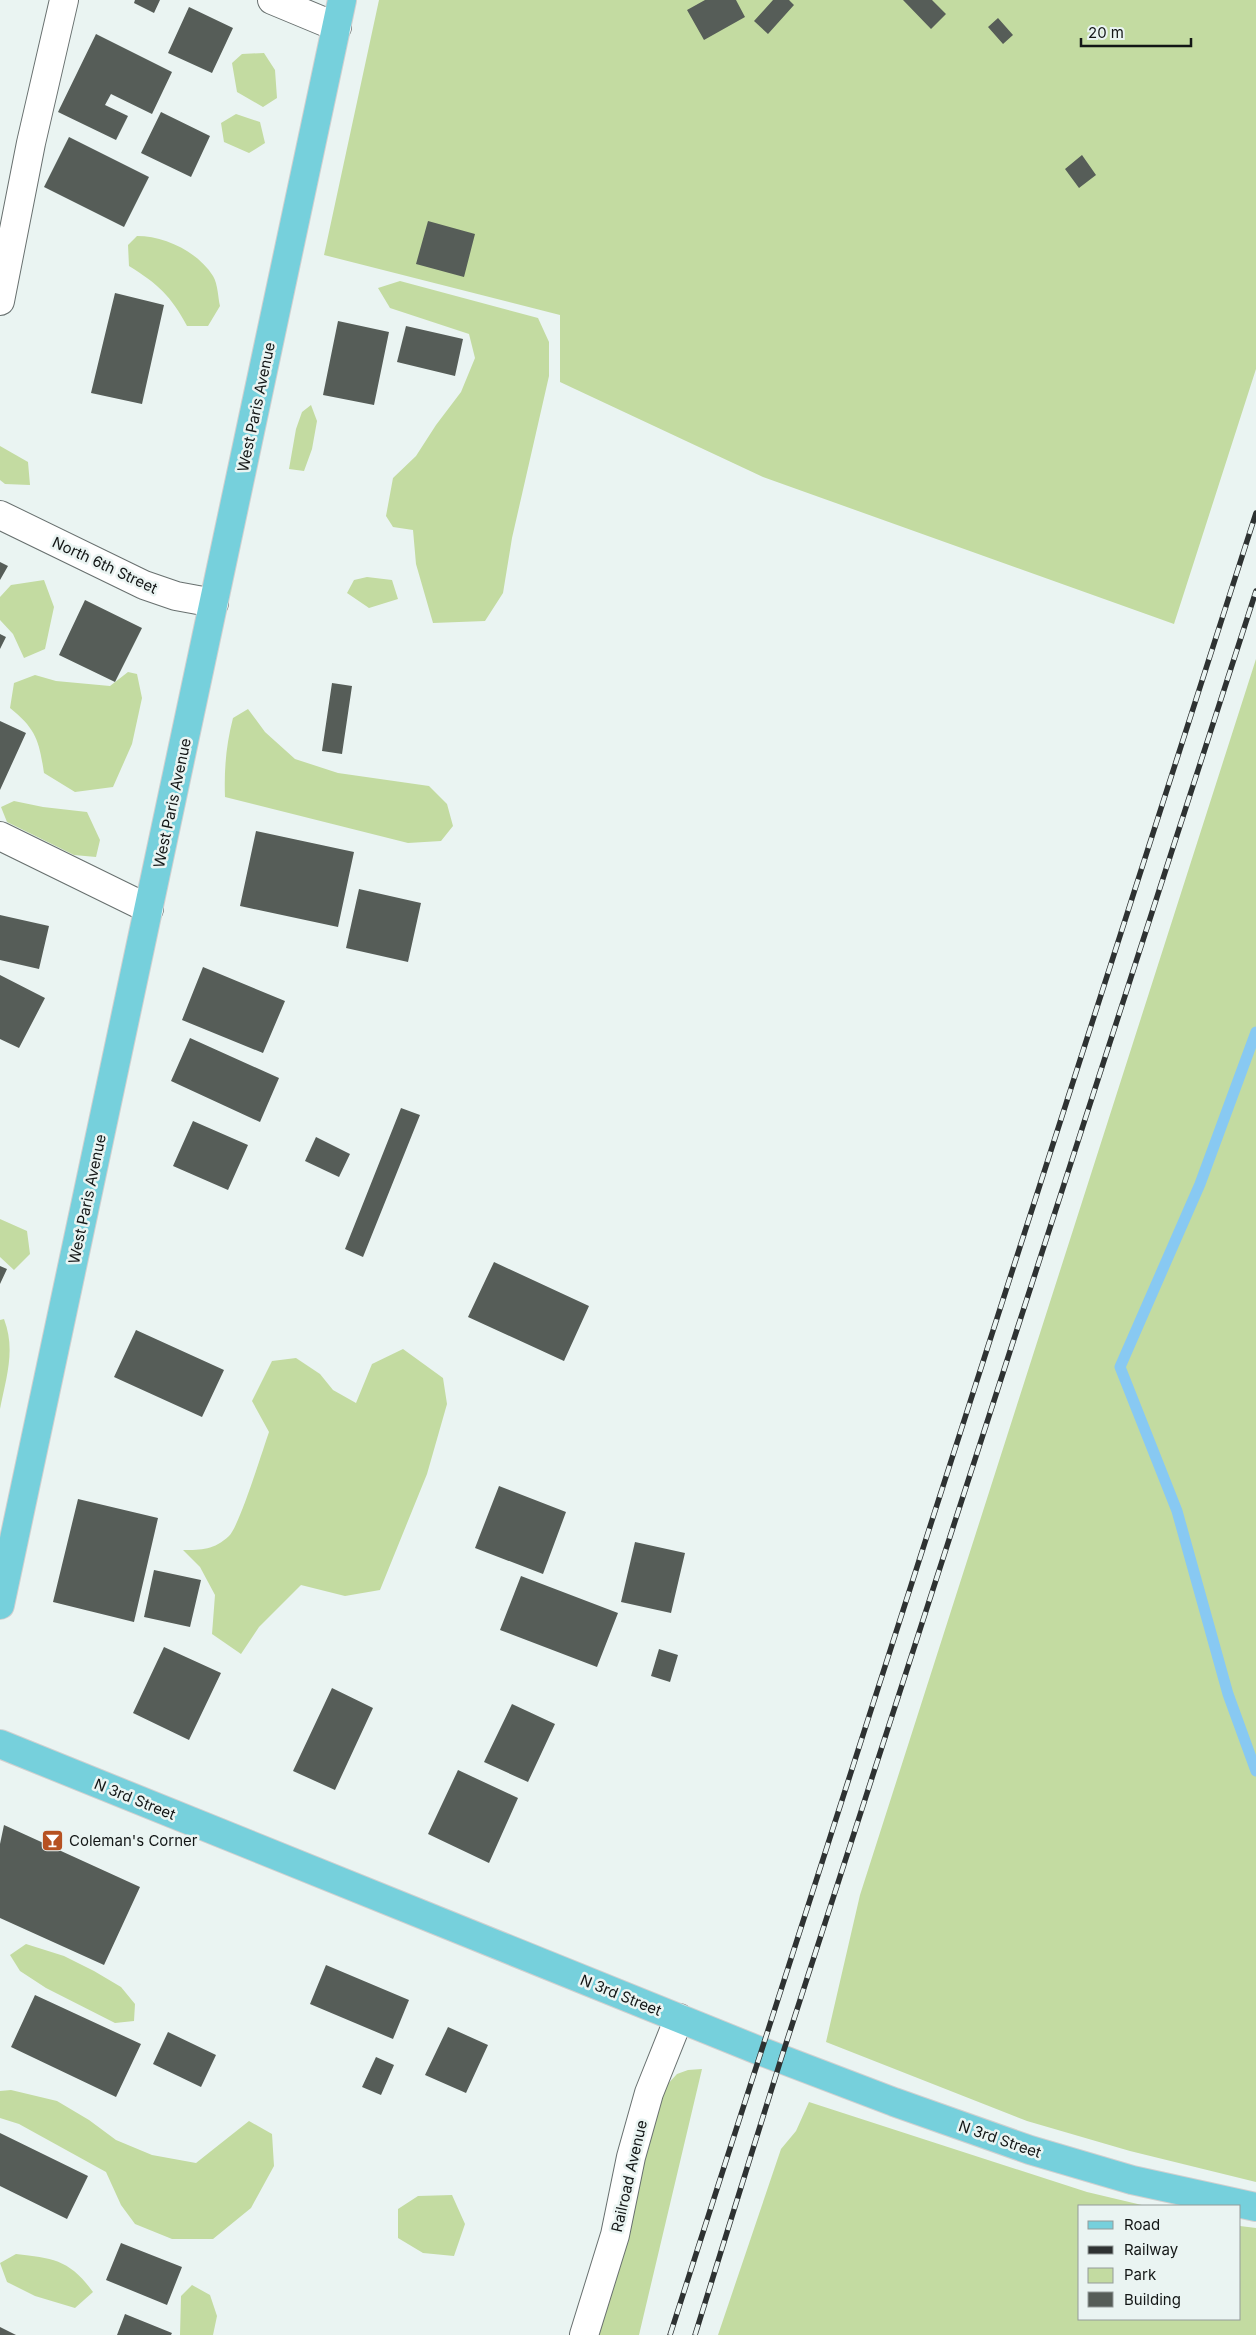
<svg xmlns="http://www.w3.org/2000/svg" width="1256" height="2335" viewBox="0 0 1256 2335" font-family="Inter,sans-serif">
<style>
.green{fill:#c3dba1}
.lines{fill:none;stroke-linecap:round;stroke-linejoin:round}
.stream{stroke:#88c9f2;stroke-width:11}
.building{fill:#565d58}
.minor-casing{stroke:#68706f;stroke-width:30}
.major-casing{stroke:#d0d0d0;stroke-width:30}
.minor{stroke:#fff;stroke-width:28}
.major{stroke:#76d0dc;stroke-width:28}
.rail-casing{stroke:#2e3232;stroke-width:5.5}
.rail{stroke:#eaf4f2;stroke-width:4;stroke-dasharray:11;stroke-linecap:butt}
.labels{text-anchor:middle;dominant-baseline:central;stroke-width:5;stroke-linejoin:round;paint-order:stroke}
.street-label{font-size:15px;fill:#131616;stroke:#eaf4f2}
.poi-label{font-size:15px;fill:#131616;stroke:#eaf4f2;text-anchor:start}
</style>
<rect width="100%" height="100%" fill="#eaf4f2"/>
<!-- green -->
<path class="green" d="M379 0H1256V369L1174 624 763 477 560 382V315L324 255Z
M264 53 275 70 277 98 263 107 237 92 232 63 242 54Z
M236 114 260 122 265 143 249 153 224 142 221 123Z
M137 236C165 236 198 252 213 276 218 284 218 298 220 306L208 326H187C171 296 158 284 129 266L128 245Z
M400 281 538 318 549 342V376L512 538 503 593 485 621 433 623 416 564 413 530 393 527 386 516 393 478 416 456 436 425 461 392 475 358 469 334 390 308 378 288Z
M311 405 317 421 312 449 304 471 289 469 296 429 302 412Z
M0 446 28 462 30 485 5 484 0 480Z
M367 577 392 580 398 599 369 608 347 593 354 580Z
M44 580 54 607 45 649 24 658 13 634 0 620V597L11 585Z
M1256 659V2182L1130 2151 1027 2121 826 2042 860 1895Z
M128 672 137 674 142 698 132 744 113 787 75 792 44 773C39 740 36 729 10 708L14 683 35 675 56 681 110 686Z
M248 709 265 732 295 759 338 773 429 786 447 804 453 826 441 841 408 843 225 797C224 770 226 745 233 718Z
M14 801 43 807 87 812 100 840 96 857 74 855 7 822 1 807Z
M0 1219 27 1231 30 1254 14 1270 0 1257Z
M4 1319C16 1350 6 1378 0 1409V1320Z
M403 1349 443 1378 447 1404 427 1474 380 1590 345 1596 301 1585 259 1627 241 1654 212 1634 215 1595 200 1567 183 1550C202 1550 214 1550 229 1536 239 1527 263 1449 269 1432L252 1401 272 1361 296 1358 320 1374 333 1390 356 1403 372 1364Z
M26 1944 64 1956 94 1971 121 1987 135 2004 134 2021 115 2023 46 1988 20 1971 10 1955Z
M702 2069 639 2335H597L641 2158 665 2087 677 2074 688 2070Z
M11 2090 57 2101 89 2120 116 2140 152 2155 196 2163 249 2121 272 2134 274 2166 251 2208 213 2239H172L135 2224 121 2205 106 2172 19 2124 0 2118V2091Z
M809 2102 1087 2192 1146 2206H1080V2319H1240V2226L1256 2228V2335H718L781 2149 796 2131Z
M452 2195 465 2224 454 2256 423 2253 398 2238V2209L418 2196Z
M16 2254C53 2258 70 2260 93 2292L75 2308 35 2296 7 2282 0 2263Z
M192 2285 210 2295 217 2316 213 2335H180L181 2296Z"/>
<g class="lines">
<!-- stream -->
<path class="stream" d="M1256 1032 1200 1184 1120 1367 1177 1511 1228 1694 1256 1771"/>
</g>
<!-- building -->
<path class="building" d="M135 0H160L154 13 134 3Z
M705 0H736L745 17 704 40 687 10Z
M773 0H789L794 5 768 34 754 21Z
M903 0H932L946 14 931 29Z
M189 7 233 28 212 73 168 53Z
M998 18 1013 35 1003 44 988 27Z
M96 34 172 72 152 114 111 94 105 105 128 116 116 140 58 112Z
M161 112 210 136 191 177 141 153Z
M69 137 149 177 124 227 44 187Z
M1082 155 1096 175 1079 188 1065 169Z
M428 221 475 234 464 277 416 264Z
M115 293 164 305 142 404 91 393Z
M338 321 389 332 374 405 323 395Z
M406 326 463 339 455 376 397 362Z
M0 562 8 566 0 580Z
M85 600 142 628 115 682 59 655Z
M0 634 6 637 0 649Z
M332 683 352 686 342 754 322 751Z
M0 721 26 733 0 790Z
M256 831 354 852 338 927 240 906Z
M359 889 421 903 408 962 346 948Z
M0 915 49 926 39 969 0 960Z
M203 967 285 1001 263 1053 182 1020Z
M0 975 45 998 19 1048 0 1039Z
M190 1038 279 1078 260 1122 171 1081Z
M401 1108 420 1115 363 1257 345 1249Z
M193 1121 248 1145 228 1190 173 1166Z
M316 1137 350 1154 339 1177 305 1161Z
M494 1262 589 1306 564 1361 468 1317Z
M0 1266 7 1269 0 1284Z
M136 1330 224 1370 202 1417 114 1377Z
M499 1486 566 1512 543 1574 475 1548Z
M78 1499 158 1518 134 1622 53 1602Z
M635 1542 685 1553 671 1613 621 1602Z
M154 1570 201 1580 190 1627 144 1617Z
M521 1576 618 1613 597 1667 500 1630Z
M164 1647 221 1673 189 1740 133 1713Z
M659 1649 678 1655 670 1682 651 1676Z
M332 1688 373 1708 335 1790 293 1771Z
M512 1704 555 1724 528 1782 484 1762Z
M458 1770 518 1798 489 1863 428 1834Z
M4 1825 140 1887 104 1965 0 1918V1844Z
M326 1965 409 2000 393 2039 310 2004Z
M35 1995 141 2044 116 2097 11 2047Z
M448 2027 488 2045 466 2093 425 2075Z
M168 2032 216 2055 201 2087 153 2064Z
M376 2057 394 2065 381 2095 362 2087Z
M0 2133 88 2176 67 2219 0 2186Z
M121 2243 182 2267 167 2305 106 2280Z
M125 2314 172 2333 171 2335H117Z
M0 2327 16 2335H0Z"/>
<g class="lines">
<defs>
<path id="minor" d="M272 0 337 27
M0 301 31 143 64 0
M0 515 144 585 176 596 214 603
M0 836 149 909
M584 2335 615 2235 631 2157 649 2093 679 2018"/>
<path id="major" d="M0 1605 342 0
M0 1744 760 2051 894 2102 1030 2150 1132 2180 1256 2207"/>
</defs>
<!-- minor casing -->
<use href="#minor" class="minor-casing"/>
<!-- major casing -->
<use href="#major" class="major-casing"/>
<!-- minor -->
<use href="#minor" class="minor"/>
<!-- major -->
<use href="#major" class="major"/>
<defs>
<path id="rail" d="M670 2335 1256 513
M695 2335 781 2059 1256 591"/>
</defs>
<!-- rail casing -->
<use href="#rail" class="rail-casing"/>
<!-- rail -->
<use href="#rail" class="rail"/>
</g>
<!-- icons -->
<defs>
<symbol id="bar-square" viewBox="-11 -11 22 22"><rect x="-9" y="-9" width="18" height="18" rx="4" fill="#b65121" stroke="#eaf4f2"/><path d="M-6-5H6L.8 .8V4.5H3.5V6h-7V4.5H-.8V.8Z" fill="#fff"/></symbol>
</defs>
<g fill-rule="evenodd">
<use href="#bar-square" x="40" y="1828" width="25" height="25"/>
</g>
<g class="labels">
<!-- street labels -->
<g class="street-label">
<text transform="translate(256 407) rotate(-78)">West Paris Avenue</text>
<text transform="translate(105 565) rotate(25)">North 6th Street</text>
<text transform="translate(172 803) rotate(-78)">West Paris Avenue</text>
<text transform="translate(87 1199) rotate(-78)">West Paris Avenue</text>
<text transform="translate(135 1799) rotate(22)">N 3rd Street</text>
<text transform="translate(621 1995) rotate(22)">N 3rd Street</text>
<text transform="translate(1000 2139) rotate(19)">N 3rd Street</text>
<text transform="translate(629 2176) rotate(-77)">Railroad Avenue</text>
</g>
<!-- poi labels -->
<g class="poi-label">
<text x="69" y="1840">Coleman's Corner</text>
</g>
</g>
<!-- legend -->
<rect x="1078" y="2205" width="162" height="115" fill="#eaf4f2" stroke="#949b9a"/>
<rect x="1088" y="2221" width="25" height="8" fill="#76d0dc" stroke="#949b9a"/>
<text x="1124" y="2230" font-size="15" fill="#131616">Road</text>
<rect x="1088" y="2246" width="25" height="8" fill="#2e3232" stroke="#949b9a"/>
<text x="1124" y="2255" font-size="15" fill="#131616">Railway</text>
<rect x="1088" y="2268" width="25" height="15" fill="#c3dba1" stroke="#949b9a"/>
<text x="1124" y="2280" font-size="15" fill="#131616">Park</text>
<rect x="1088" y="2292" width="25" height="15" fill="#565d58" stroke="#949b9a"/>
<text x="1124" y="2305" font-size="15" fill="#131616">Building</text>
<!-- scale -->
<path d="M1081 38v8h110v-8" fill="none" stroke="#131616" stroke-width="2.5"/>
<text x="1088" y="38" font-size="15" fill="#131616" stroke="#eaf4f2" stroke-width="4" paint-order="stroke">20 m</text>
</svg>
